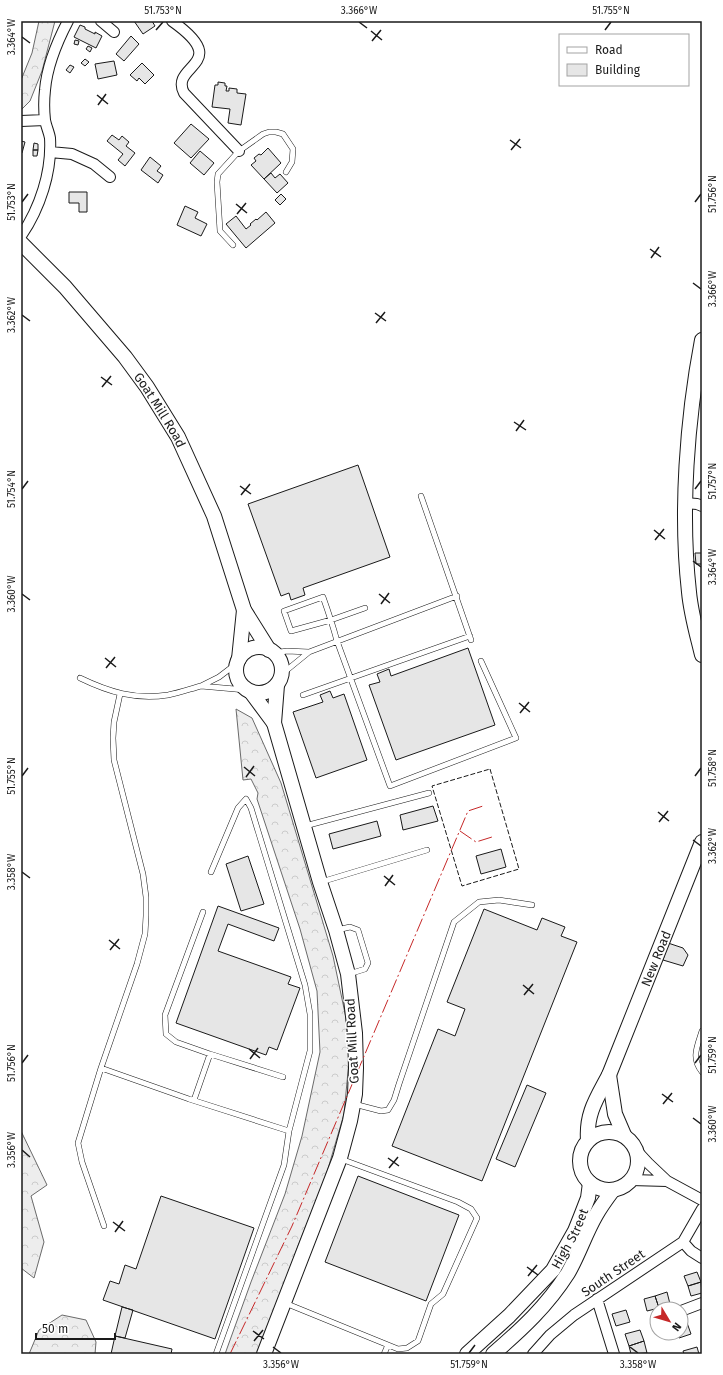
<svg xmlns="http://www.w3.org/2000/svg" width="723" height="1375" viewBox="0 0 723 1375" font-family="'Fira Sans',sans-serif">
<style>
.forest{fill:url(#forest-crowns);stroke:#6a6a6a}
.building{fill:#e6e6e6;stroke:#1a1a1a}
.lines{fill:none;stroke-linecap:round;stroke-linejoin:round}
.lane-casing{stroke:#1a1a1a;stroke-width:6}
.street-casing{stroke:#1a1a1a;stroke-width:12}
.secondary-casing{stroke:#1a1a1a;stroke-width:16}
.lane{stroke:#fff;stroke-width:5}
.street{stroke:#fff;stroke-width:10}
.secondary{stroke:#fff;stroke-width:14}
.fence{stroke:#1a1a1a;stroke-width:1;stroke-dasharray:5 2;stroke-linecap:butt}
.power{stroke:#c62828;stroke-width:1;stroke-dasharray:14 3 2 3;stroke-linecap:butt}
.ticks{fill:none;stroke:#1a1a1a;stroke-width:1.5}
.labels{text-anchor:middle;dominant-baseline:central;stroke-width:3;stroke-linejoin:round;paint-order:stroke}
.street-label{font-size:13px;fill:#1a1a1a;stroke:#fff}
.neatline{fill:none;stroke:#1a1a1a;stroke-width:1.5}
.ticks-label{font-size:10px;text-anchor:middle;fill:#1a1a1a}
</style>
<defs>
<pattern id="forest-crowns" width="20" height="18" patternUnits="userSpaceOnUse"><rect width="20" height="18" fill="#ededed"/><path d="M2 6a3 3 0 1 1 6 0M12 15a3 3 0 1 1 6 0" fill="none" stroke="#cbcbcb"/></pattern>
</defs>
<rect width="100%" height="100%" fill="#fff"/>
<!-- forest -->
<path class="forest" d="M39 21H55L42 71 30 101 21 110V80L32 53Z
M236 709 252 718 281 783 333 956 346 1018 349 1061 344 1114 325 1179 298 1246 279 1299 257 1354H225L251 1282 285 1194 302 1136 320 1052 317 991 300 929 257 799 258 793 251 779 243 780Z
M21 1131 47 1185 31 1196 44 1242 34 1278 21 1268Z
M62 1315 86 1320 96 1342 95 1354H29L39 1330Z"/>
<!-- building -->
<path class="building" d="M134 21H152L155 26 143 34Z
M80 25 85 27V29L95 34V32L102 36 96 48 74 37Z
M131 36 139 44 124 61 116 54Z
M75 40 79 41 78 45 74 44Z
M88 46 92 48 90 52 86 49Z
M85 59 89 62 85 66 81 63Z
M114 61 117 75 98 79 95 64Z
M142 63 154 75 145 84 139 78 137 81 130 75Z
M70 65 74 67 70 73 66 70Z
M218 82 225 83V86H227L226 91H229V88L237 89V93L246 94 241 125 228 123 230 109 212 107 215 85H218Z
M191 124 209 139 191 158 174 143Z
M112 135 119 140 122 136 129 142 126 146 135 153 125 166 118 160 123 154 107 141Z
M21 141 25 142 22 153H21Z
M34 143 38 144V150H33Z
M268 148 281 163 264 179 251 165 256 161 254 158 259 154 261 155Z
M33 150H38L37 156H33Z
M200 151 214 163 204 175 190 163Z
M150 157 161 166 157 171 163 175 158 183 141 170Z
M271 173 275 178 280 174 288 183 277 193 264 179Z
M69 192H87V212H79V203H69Z
M281 194 286 199 280 205 275 200Z
M185 206 198 212 195 218 207 224 201 236 177 225Z
M266 212 275 223 246 248 226 224 236 216 246 229 251 225 250 224 256 219 257 220Z
M358 465 390 557 303 588 305 595 291 600 289 593 281 596 248 504Z
M695 553H702V564H696Z
M468 648 495 725 396 760 369 685 380 682 377 674 389 669 391 676Z
M330 691 333 698 344 694 367 760 316 778 293 712 323 702 320 695Z
M433 806 438 821 403 830 400 815Z
M377 821 381 836 333 849 329 834Z
M501 849 506 867 481 874 476 856Z
M248 856 264 904 241 911 226 864Z
M218 906 279 928 274 941 228 924 218 951 291 977 288 984 300 988 277 1050 269 1047 266 1055 176 1023Z
M484 909 537 930 542 918 565 927 561 936 577 942 482 1181 392 1146 438 1029 455 1036 465 1009 447 1002Z
M668 943 683 948 688 955 683 966 663 960Z
M527 1085 546 1093 515 1167 496 1159Z
M358 1176 459 1215 426 1301 325 1262Z
M161 1196 254 1228 215 1339 103 1300 110 1281 119 1284 125 1265 136 1269Z
M697 1272 701 1282 688 1286 684 1276Z
M701 1282 702 1293 691 1296 688 1286Z
M667 1292 670 1304 659 1308 655 1296Z
M655 1296 659 1308 647 1311 644 1299Z
M122 1307 133 1310 125 1338 115 1336Z
M626 1310 630 1322 616 1326 612 1314Z
M686 1320 691 1334 679 1338 677 1333H681V1321Z
M640 1330 644 1341 629 1346 625 1334Z
M115 1336 172 1349 171 1354H111Z
M644 1341 647 1353 631 1354 629 1346Z
M697 1347 699 1354H684L683 1351Z"/>
<g class="lines">
<defs>
<path id="lane" d="M233 245 220 231 217 182 218 174 239 151 263 134 269 132H276L283 134 293 149 292 162 286 172
M421 496 471 640
M365 608 331 620 291 631 284 611 323 597C328 611 333 626 337 641L390 786 516 738 481 661
M309 652 457 596
M274 653 287 651 309 652 282 674
M236 664 219 677 201 686 246 690
M80 678C109 692 135 700 168 695 179 693 190 689 201 686
M120 694 114 722 113 738 114 760 143 874 146 897V916L145 934 137 964 101 1068 189 1099 289 1131 284 1165 216 1354
M303 695 470 636
M305 826 429 793
M211 872 238 808 246 799 251 808 305 985 310 1014V1051L289 1131
M321 882 427 850
M203 912 165 1015 166 1034 176 1042 210 1054
M337 930 350 927 358 930 368 963 365 969 349 974
M702 1031C697 1047 691 1058 702 1072
M101 1068 78 1143 82 1162 104 1226
M194 1100 210 1054 283 1077
M354 1104 381 1111 388 1110 394 1100 399 1084 454 922 479 902 499 900 532 905
M285 1303 398 1349 407 1348 418 1341 431 1304 443 1294 477 1218 471 1209 458 1202 341 1159
M384 1354 388 1345"/>
<path id="street" d="M101 21 114 32
M172 21C234 65 169 64 184 93L239 151
M21 121 45 120
M50 152 72 154 94 164 110 177
M21 236C40 208 52 172 50 138 49 132 46 126 45 120 44 111 44 99 45 90 47 66 57 42 68 21
M685 503 697 504 702 506
M636 1150 648 1163 667 1181 702 1200
M631 1180 667 1181
M683 1242 691 1251 702 1258
M597 1299 614 1354
M681 1311 702 1303
M533 1354 550 1335 574 1315 683 1242 702 1209"/>
<g id="secondary">
<path id="s1" d="M21 243 65 287 125 357 147 387 178 437 214 516 244 610 269 650"/>
<path d="M702 340C687 419 680 512 689 592 691 614 697 634 702 655"/>
<circle cx="259" cy="670" r="23"/>
<path d="M239 659 244 610"/>
<path d="M251 692 274 723"/>
<path d="M609 1075 615 1114 624 1135"/>
<circle cx="609" cy="1161" r="29"/>
<path id="s2" d="M588 1140C586 1113 597 1098 609 1075L702 842"/>
<path d="M264 1354 340 1158 350 1121 355 1094 356 1068 355 1033 348 974 336 930 320 882 274 723 277 685"/>
<path id="s3" d="M467 1354 509 1316 553 1270 575 1231 581 1216 588 1198 590 1183"/>
<path d="M493 1354C522 1329 547 1306 568 1273 579 1254 585 1234 596 1215 601 1206 607 1198 613 1190"/>
</g>
</defs>
<!-- lane casing -->
<use href="#lane" class="lane-casing"/>
<!-- street casing -->
<use href="#street" class="street-casing"/>
<!-- secondary casing -->
<use href="#secondary" class="secondary-casing"/>
<!-- lane -->
<use href="#lane" class="lane"/>
<!-- street -->
<use href="#street" class="street"/>
<!-- secondary -->
<use href="#secondary" class="secondary"/>
<!-- fence -->
<path class="fence" d="M490 769 519 869 462 886 432 786Z"/>
<!-- power -->
<path class="power" d="M460 831 476 842 492 837
M230 1354 292 1226 468 811 483 806"/>
</g>
<!-- ticks -->
<path class="ticks" d="M359 22 367 28M156 30 163 22M605 30 611 22M371 31 382 40M22 37 30 43M372 41 381 30M97 95 108 104M98 105 106 94M510 140 521 148M511 150 520 139M22 202 28 194M695 202 701 194M236 204 247 213M237 214 246 203M650 249 661 257M651 258 659 247M693 283 701 289M375 313 386 321M22 315 30 321M376 323 385 312M101 377 112 385M102 387 111 376M514 422 526 430M516 431 524 420M240 486 251 494M22 489 28 481M695 489 701 481M241 495 250 484M654 530 665 539M655 540 664 529M693 561 701 567M22 594 30 600M379 594 390 603M381 604 389 593M105 658 116 667M106 668 115 657M519 703 530 712M520 713 529 702M244 767 255 776M22 776 28 768M695 776 701 768M246 777 254 766M658 812 669 821M659 822 668 811M693 840 701 846M22 872 30 878M384 876 395 885M385 886 393 875M109 940 120 949M110 950 119 939M523 985 534 994M524 995 533 984M249 1049 260 1058M250 1059 258 1048M22 1063 28 1055M695 1063 701 1055M662 1094 673 1102M663 1104 672 1093M693 1118 701 1124M22 1150 30 1157M388 1158 399 1166M389 1168 398 1157M113 1222 125 1231M115 1232 123 1221M527 1267 538 1275M528 1276 537 1265M253 1331 264 1339M254 1341 263 1330M273 1347 281 1353M630 1347 638 1353M469 1353 475 1345"/>
<g class="labels">
<!-- street labels -->
<g class="street-label">
<text stroke="none"><textPath href="#s1" startOffset="218">Goat Mill Road</textPath></text>
<text stroke="none"><textPath href="#s2" startOffset="195">New Road</textPath></text>
<text transform="translate(352 1041) rotate(-93)">Goat Mill Road</text>
<text stroke="none"><textPath href="#s3" startOffset="156">High Street</textPath></text>
<text transform="translate(613 1273) rotate(-34)">South Street</text>
</g>
</g>
<!-- border -->
<rect width="723" height="1375" fill="none" stroke="#ffffff" stroke-width="44"/>
<!-- legend -->
<rect x="559" y="34" width="130" height="52" fill="#ffffff" stroke="#a3a3a3"/>
<rect x="567" y="47" width="20" height="6" fill="#ffffff" stroke="#a3a3a3"/>
<text x="595" y="54" font-size="12" fill="#1a1a1a">Road</text>
<rect x="567" y="64" width="20" height="12" fill="#e6e6e6" stroke="#a3a3a3"/>
<text x="595" y="74" font-size="12" fill="#1a1a1a">Building</text>
<!-- north arrow -->
<g transform="translate(669 1321) rotate(128)"><circle r="19" fill="#ffffff" stroke="#a3a3a3"/>
<path d="M0-3L7 15L0 10L-7 15Z" fill="#c62828"/>
<text y="-6" font-size="11" font-weight="bold" text-anchor="middle" fill="#1a1a1a">N</text>
</g>
<!-- scale -->
<path d="M36 1333v6h79v-6" fill="none" stroke="#1a1a1a" stroke-width="2"/>
<text x="42" y="1333" font-size="12" fill="#1a1a1a" stroke="#ffffff" stroke-width="3" paint-order="stroke">50 m</text>
<rect x="22" y="22" width="679" height="1331" class="neatline"/>
<g class="ticks-label">
<text x="163" y="14">51.753°N</text>
<text x="359" y="14">3.366°W</text>
<text x="611" y="14">51.755°N</text>
<text transform="translate(11 37) rotate(-90)" y="4">3.364°W</text>
<text transform="translate(712 194) rotate(-90)" y="4">51.756°N</text>
<text transform="translate(11 202) rotate(-90)" y="4">51.753°N</text>
<text transform="translate(712 289) rotate(-90)" y="4">3.366°W</text>
<text transform="translate(11 315) rotate(-90)" y="4">3.362°W</text>
<text transform="translate(712 481) rotate(-90)" y="4">51.757°N</text>
<text transform="translate(11 489) rotate(-90)" y="4">51.754°N</text>
<text transform="translate(712 567) rotate(-90)" y="4">3.364°W</text>
<text transform="translate(11 594) rotate(-90)" y="4">3.360°W</text>
<text transform="translate(712 768) rotate(-90)" y="4">51.758°N</text>
<text transform="translate(11 776) rotate(-90)" y="4">51.755°N</text>
<text transform="translate(712 846) rotate(-90)" y="4">3.362°W</text>
<text transform="translate(11 872) rotate(-90)" y="4">3.358°W</text>
<text transform="translate(712 1055) rotate(-90)" y="4">51.759°N</text>
<text transform="translate(11 1063) rotate(-90)" y="4">51.756°N</text>
<text transform="translate(712 1124) rotate(-90)" y="4">3.360°W</text>
<text transform="translate(11 1150) rotate(-90)" y="4">3.356°W</text>
<text x="281" y="1368">3.356°W</text>
<text x="469" y="1368">51.759°N</text>
<text x="638" y="1368">3.358°W</text>
</g>
</svg>
